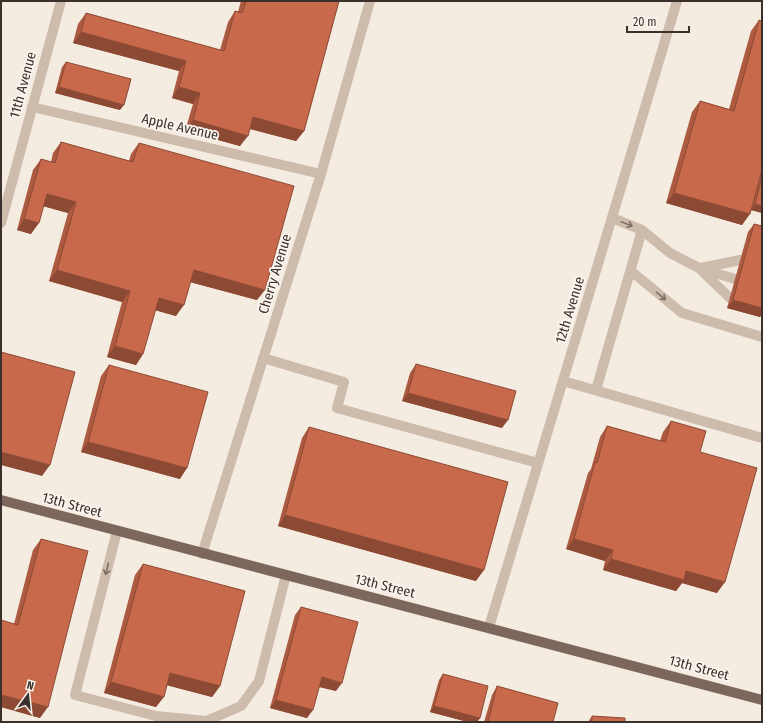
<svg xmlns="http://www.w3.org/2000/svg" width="763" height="723" viewBox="0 0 763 723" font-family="'Fira Sans Condensed',sans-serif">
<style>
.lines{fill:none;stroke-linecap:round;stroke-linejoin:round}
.service{stroke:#cdbbac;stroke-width:10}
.minor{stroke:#cdbbac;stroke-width:10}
.primary{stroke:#7d675c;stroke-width:10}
.wall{fill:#ac5a40}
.shaded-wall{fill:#8c4a34}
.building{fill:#c8694b;stroke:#8c4a34}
.oneway{stroke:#7d6f65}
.labels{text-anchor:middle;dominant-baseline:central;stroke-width:3.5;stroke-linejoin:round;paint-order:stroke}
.street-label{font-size:14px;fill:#3b302b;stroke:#fbf5ee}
</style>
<rect width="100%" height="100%" fill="#f4ebe1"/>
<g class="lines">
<!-- service -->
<path class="service" d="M612 218 642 230 670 253 699 268 735 279
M701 268 740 260
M701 270 730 298
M631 271 682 313 762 337
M263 358 344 382 337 408 538 463
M563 381 762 438
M596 390 642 230
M117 531 75 695 156 716 206 721 241 706 259 681 286 575"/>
<!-- minor -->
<path class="minor" d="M32 107 321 174
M1 223 61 1
M202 554 321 174 370 1
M489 627 677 1"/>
<!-- primary -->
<path class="primary" d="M1 500 762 700"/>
</g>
<!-- wall -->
<path class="wall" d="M241 1H339L304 131 296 141 250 129 240 146 185 131 193 104 172 98 179 71 73 43 78 24 86 13 220 50 228 22 235 11 238 12Z
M759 20 762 21V213L751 210 742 225 666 203 692 112 700 101 729 109 751 31Z
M66 62 120 110 55 93 62 67Z
M61 142 129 161 131 154 139 143 257 300 190 282 176 316 155 310 143 354 136 365 107 357 122 302 49 281 68 213 43 206 31 234 17 230 33 170 41 159 51 162 53 153Z
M754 224 762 226V314L760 317 727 308 748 232Z
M416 364 502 428 402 401 410 373Z
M109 365 180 479 81 452 101 376Z
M671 421 700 452 717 593 682 583 676 591 603 570 605 561 566 549 588 473 591 469 600 437 607 426 660 441 663 432Z
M309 427 476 581 278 526 302 438Z
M41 539 40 718 1 707V620L14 624 33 550Z
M143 564 220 686 212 697 167 685 156 707 104 693 135 575Z
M301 607 336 691 319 687 307 718 270 708 295 615Z
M443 674 480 718 477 722H468L430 712 439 680Z
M497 686 553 722H484L492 695Z
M592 716 625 722H588Z"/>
<!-- shaded-wall -->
<path class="shaded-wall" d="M81 32 186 61 179 71 73 43Z
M59 87 124 105 120 110 55 93Z
M179 87 200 93 193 104 172 98Z
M253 117 304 131 296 141 246 128Z
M193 120 248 136 240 146 185 131Z
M674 193 750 214 742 225 666 203Z
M47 194 76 202 68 213 39 205Z
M755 204 762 206V213L751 210Z
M24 219 39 223 31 234 17 230Z
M57 270 130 291 122 302 49 281Z
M194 270 265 290 257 300 186 281Z
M159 298 184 305 176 316 151 309Z
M733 300 762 308V314L760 317 727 308Z
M115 346 143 354 136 365 107 357Z
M408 393 508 420 502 428 402 401Z
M88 442 187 468 180 479 81 452Z
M1 452 50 465 42 476 1 465Z
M285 515 484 570 476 581 278 526Z
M574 539 613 550 605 561 566 549Z
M611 559 686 571 725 582 717 593 682 583 676 591 603 570Z
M170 673 220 686 212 697 162 684Z
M322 677 342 683 336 691 316 686Z
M111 682 164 697 156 707 104 693Z
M1 695 48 707 40 718 1 707Z
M276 700 313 710 307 718 270 708Z
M434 706 480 718 477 722H468L430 712Z"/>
<!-- building -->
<path class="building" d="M246 1H339L304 131 253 117 248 136 193 120 200 93 179 87 186 61 81 32 86 13 224 51 235 11 242 13Z
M759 20 762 21V170L750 214 674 193 700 101 734 111Z
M66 62 131 79 124 105 59 87Z
M61 142 133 162 139 143 294 186 265 290 194 270 184 305 159 298 143 354 115 346 130 291 57 270 76 202 47 194 39 223 24 219 41 159 55 163Z
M762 177V206L755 204Z
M754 224 762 226V308L733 300Z
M1 352 75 372 50 465 1 452Z
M416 364 516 391 508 420 408 393Z
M109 365 208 392 187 468 88 442Z
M671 421 706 431 700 452 757 468 725 582 686 571 684 580 611 559 613 550 574 539 595 462 597 463 607 426 665 442Z
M309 427 508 482 484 570 285 515Z
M41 539 88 551 48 707 1 695V620L18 625Z
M143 564 245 591 220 686 170 673 164 697 111 682Z
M301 607 358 622 342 683 322 677 313 710 276 700Z
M443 674 488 686 480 718 434 706Z
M497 686 558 703 553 722H488Z
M592 716 625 718V722H592Z"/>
<!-- one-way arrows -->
<defs><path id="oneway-shaft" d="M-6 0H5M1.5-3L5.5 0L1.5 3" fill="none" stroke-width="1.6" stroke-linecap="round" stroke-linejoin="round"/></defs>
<g class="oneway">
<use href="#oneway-shaft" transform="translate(627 224) rotate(22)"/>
<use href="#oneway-shaft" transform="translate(661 296) rotate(39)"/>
<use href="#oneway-shaft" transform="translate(107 569) rotate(104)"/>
</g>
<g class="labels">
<!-- street labels -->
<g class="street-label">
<text transform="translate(23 85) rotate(-75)">11th Avenue</text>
<text transform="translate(180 127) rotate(13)">Apple Avenue</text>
<text transform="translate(275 274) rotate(-73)">Cherry Avenue</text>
<text transform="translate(570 310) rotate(-73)">12th Avenue</text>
<text transform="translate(72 505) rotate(15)">13th Street</text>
<text transform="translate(385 586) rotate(14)">13th Street</text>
<text transform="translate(699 668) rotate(15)">13th Street</text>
</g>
</g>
<!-- border -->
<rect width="763" height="723" fill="none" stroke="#3b302b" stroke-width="4"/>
<!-- north arrow -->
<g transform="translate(28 695) rotate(15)" stroke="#fbf5ee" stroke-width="3" paint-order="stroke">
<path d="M0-3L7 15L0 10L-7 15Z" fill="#3b302b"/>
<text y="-6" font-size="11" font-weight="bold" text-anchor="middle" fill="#3b302b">N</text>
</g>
<!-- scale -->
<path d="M627 26v6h62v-6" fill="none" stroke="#3b302b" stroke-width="2"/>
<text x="633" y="26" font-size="12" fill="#3b302b" stroke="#fbf5ee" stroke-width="3" paint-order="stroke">20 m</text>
</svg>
